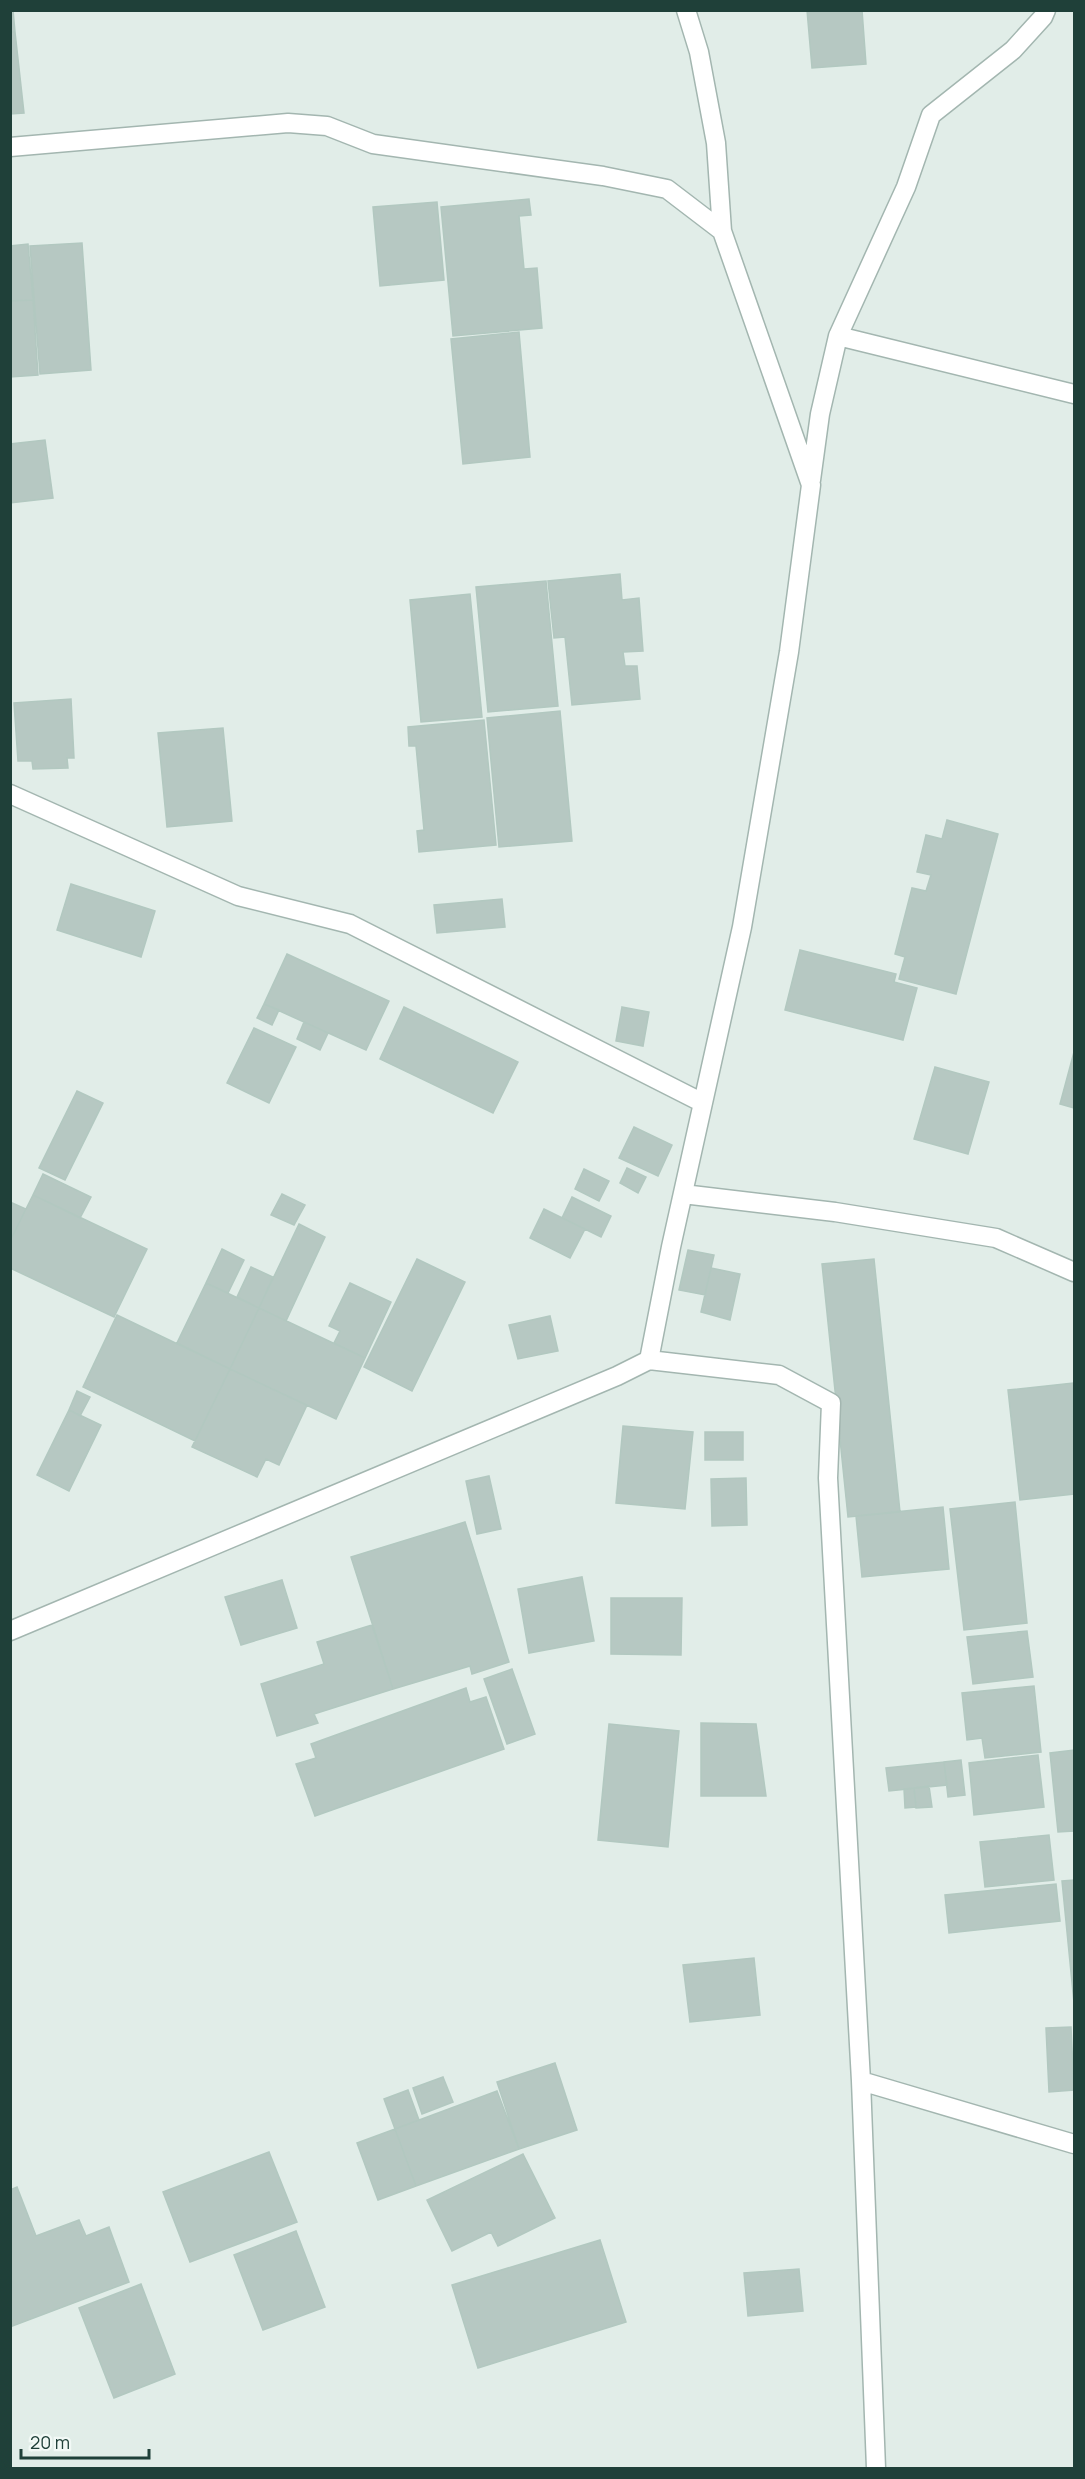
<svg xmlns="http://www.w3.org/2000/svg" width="1085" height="2479" viewBox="0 0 1085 2479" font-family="Manrope,sans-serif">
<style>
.building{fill:#b6c8c2;stroke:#b2c8c0;stroke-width:1.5}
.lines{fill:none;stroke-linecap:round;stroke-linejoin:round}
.minor-casing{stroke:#a3b6b0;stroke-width:21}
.minor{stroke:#fff;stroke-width:18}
</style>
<rect width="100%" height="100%" fill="#e1ede8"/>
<!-- building -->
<path class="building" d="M10 10H13L15 32H10Z
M807 10H862L866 64 812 68Z
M10 32H15L24 113 10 114Z
M529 199 531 215 519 216 524 269 537 268 542 328 453 336 441 207Z
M437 202 444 280 380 286 373 207Z
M82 243 91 370 40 374 30 246Z
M28 244 33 300 10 301V246Z
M33 300 38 375 10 377V301Z
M519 332 530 457 463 464 451 339Z
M45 440 53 498 10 503V444Z
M620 574 622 600 639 598 643 651 623 652 625 666H637L640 699 572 705 565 637 554 638 548 581Z
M546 581 558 706 488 712 476 587Z
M470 594 482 717 421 722 410 600Z
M71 699 74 758H67L68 768 33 769 32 761H18L14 703Z
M560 711 572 841 499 847 487 718Z
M484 720 496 845 419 852 417 831 424 830 416 746H409L408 727Z
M223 728 232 821 167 827 158 733Z
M947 820 998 834 956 994 899 979 905 957 895 954 912 888 926 891 931 875 917 872 926 835 942 839Z
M71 884 155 911 141 957 57 930Z
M502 899 505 927 437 933 434 905Z
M800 950 896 974 894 982 917 988 903 1040 785 1010Z
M287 954 389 1001 366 1050 264 1004Z
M264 1004 279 1010 272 1025 257 1018Z
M404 1007 518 1062 493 1113 380 1059Z
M622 1007 649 1012 643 1046 616 1041Z
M304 1022 328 1033 320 1050 297 1039Z
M254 1028 296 1047 269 1103 227 1083Z
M1074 1052V1108L1060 1104Z
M935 1067 989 1082 968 1154 914 1139Z
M77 1091 103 1103 65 1180 39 1168Z
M634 1127 672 1145 658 1176 619 1158Z
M627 1168 646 1177 638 1193 620 1183Z
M584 1169 609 1181 599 1201 575 1189Z
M43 1174 91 1197 80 1218 33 1195Z
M282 1194 305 1205 294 1225 271 1215Z
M33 1195 147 1249 114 1317 10 1268V1241Z
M572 1197 611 1216 601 1237 562 1218Z
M10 1202 26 1209 10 1241Z
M544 1209 585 1229 570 1258 530 1238Z
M299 1224 325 1237 286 1321 259 1308Z
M222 1249 244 1260 228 1293 206 1283Z
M688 1250 714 1255 705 1295 679 1290Z
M417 1259 465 1282 412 1391 364 1367Z
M874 1259 900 1512 848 1517 822 1264Z
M251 1267 273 1277 259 1308 237 1297Z
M711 1268 740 1274 730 1320 701 1312Z
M206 1283 259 1308 230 1369 177 1343Z
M350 1283 391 1302 365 1358 334 1343 340 1331 329 1326Z
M259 1308 365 1358 336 1419 230 1369Z
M117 1315 230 1369 195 1441 83 1387Z
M550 1316 558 1351 518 1359 509 1325Z
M230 1369 307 1405 279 1465 266 1459 257 1477 192 1447Z
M1073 1383 1074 1494 1020 1500 1008 1390Z
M77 1391 90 1397 80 1416 69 1410Z
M69 1410 101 1425 69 1491 37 1475Z
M623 1426 693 1432 685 1509 616 1503Z
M705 1432H743V1460H705Z
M489 1476 501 1529 477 1534 466 1481Z
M746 1478 747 1525 712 1526 711 1479Z
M1015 1502 1027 1623 964 1630 950 1509Z
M943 1507 949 1569 862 1577 856 1516Z
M465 1522 509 1662 472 1674 470 1666 393 1689 351 1557Z
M582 1577 594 1641 529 1653 518 1589Z
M282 1580 297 1628 241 1645 225 1597Z
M611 1598H682L681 1655 611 1654Z
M372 1625 393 1689 314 1714 318 1723 277 1736 261 1684 324 1664 317 1642Z
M1027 1631 1033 1677 973 1684 967 1637Z
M512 1669 535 1734 507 1744 484 1679Z
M1034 1686 1041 1752 985 1758 982 1738 967 1740 962 1693Z
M466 1688 470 1702 486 1697 504 1749 315 1816 296 1764 316 1758 311 1744Z
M701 1723 756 1724 766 1796H701Z
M609 1724 679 1731 668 1847 598 1840Z
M1074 1750V1831L1058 1832 1050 1753Z
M1038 1755 1044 1807 974 1815 969 1763Z
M961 1760 965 1795 948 1797 944 1762Z
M944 1762 947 1785 889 1791 886 1768Z
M929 1786 932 1807 916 1808 914 1788Z
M914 1788 916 1807 905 1808 904 1789Z
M1049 1835 1054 1880 985 1887 980 1842Z
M1074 1880V2003L1062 1881Z
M1056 1884 1060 1921 949 1933 945 1895Z
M754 1958 760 2015 690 2022 683 1965Z
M1071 2027 1074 2090 1049 2092 1046 2028Z
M555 2063 577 2130 519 2149 497 2082Z
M443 2077 453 2102 422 2114 413 2088Z
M408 2090 419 2120 395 2129 384 2099Z
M497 2091 519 2149 416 2186 395 2129Z
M395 2129 416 2186 378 2200 357 2143Z
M269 2152 297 2222 190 2262 163 2192Z
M523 2154 555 2218 498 2246 491 2232 452 2251 427 2200Z
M17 2187 36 2236 79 2220 86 2236 109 2227 129 2282 10 2327V2190Z
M296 2231 325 2307 263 2330 234 2255Z
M600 2240 626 2322 478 2368 452 2285Z
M799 2269 803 2311 748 2316 744 2273Z
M141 2284 175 2374 114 2398 79 2308Z"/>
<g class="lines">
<defs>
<path id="minor" d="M686 10 699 52 716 143 722 231 811 485 789 652 742 927 671 1247 649 1360 779 1375 831 1403 828 1478 861 2081 876 2468
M10 147 288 123 327 126 373 144 603 176 667 189 722 231
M838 336 1074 394
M811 480 820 414 838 336 906 187 931 115 1013 50 1043 17 1046 10
M10 794 238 896 350 924 703 1103
M683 1194 835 1212 996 1238 1074 1272
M10 1631 617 1376 649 1360
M861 2081 1074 2144"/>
</defs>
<!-- minor casing -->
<use href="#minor" class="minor-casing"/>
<!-- minor -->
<use href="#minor" class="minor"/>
</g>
<!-- border -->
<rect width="1085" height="2479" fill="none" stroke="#1f4039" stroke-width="24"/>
<!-- scale -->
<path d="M21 2449v9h128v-9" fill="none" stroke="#1f4039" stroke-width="3"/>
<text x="30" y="2449" font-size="18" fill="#1f4039" stroke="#f2f9f6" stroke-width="4.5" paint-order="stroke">20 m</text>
</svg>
